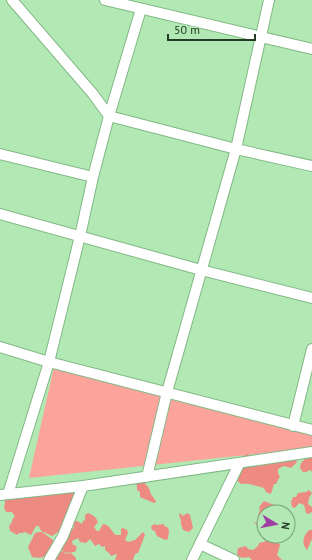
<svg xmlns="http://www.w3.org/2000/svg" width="312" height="560" viewBox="0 0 312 560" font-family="'PT Sans',sans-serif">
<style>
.green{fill:#fca39b}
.forest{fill:#ed8b83}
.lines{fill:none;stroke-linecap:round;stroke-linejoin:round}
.minor-casing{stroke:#82b885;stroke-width:12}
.minor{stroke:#fff;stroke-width:10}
</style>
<rect width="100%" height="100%" fill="#b1e8b3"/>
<!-- green -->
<path class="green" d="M54 367 312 425V448L29 478Z"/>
<!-- forest -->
<path class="forest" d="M272 453 275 455 296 459 297 462 291 468 284 466 278 469V474L280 476 276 484H274L271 494 266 492 264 488C256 486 249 483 241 484L235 479 243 456 247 454 251 456 262 454 264 456Z
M312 456V472L310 470 306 472H303L300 468 301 463 307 457 310 458Z
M145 478V484C151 488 149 493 153 497 154 499 156 500 156 502L154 503 140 497V492L137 490V486L135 481Z
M63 483H75L79 487 63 523 61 530 52 536 41 531 39 526H36L31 535 25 532 22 533H19L17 535 10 531 9 526 12 522 13 518 15 517 12 512H6L4 508 5 502 4 500 6 496Z
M309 490 312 493 309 498 308 504 312 507V512L308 514 306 513 304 505 299 503 295 508 292 507 291 502 293 497H296L298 493 306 492Z
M264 501 274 505 275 512H264V528L259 527 254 522 258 523 260 521 258 515 260 510 259 507Z
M88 513C93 515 96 517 98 522L94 527 97 531H99L103 524C110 525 111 531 116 535H121V529L123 528 127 530 128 533 125 540 128 542 135 540 143 532 145 535 138 553 135 554 133 560H115L117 554 111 556 109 553 105 550V546L102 547 99 544 95 546 90 539 86 543 80 542 78 538 72 541 73 545H75L77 548 75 552 66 553 61 549 67 532 74 528 73 522 77 521 82 524 83 521 85 520V515Z
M180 513 183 516 187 513 190 515 193 528 189 532 183 530 181 524V520L179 516Z
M154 524 157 525 164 524V526L167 527 169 530 168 539 165 540 157 536 155 531 152 530 151 527Z
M309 530H312V539L307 550C301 543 303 536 309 530Z
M39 532H42L53 540C54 554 44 560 32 557L28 547 35 533Z
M274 539 276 540 280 545 277 555 282 560H252L249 557C244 558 240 559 237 554L238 548 246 546 248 549 253 550 258 546 259 543 264 542 266 540 271 541Z
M61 551H63L66 554 71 553 76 558V560H57L56 556 59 555Z"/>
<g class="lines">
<defs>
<path id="minor" d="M12 0 93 94 109 116 236 149 312 166
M105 0 312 49
M0 154 93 177
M0 214 201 270 312 298
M0 347 49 362 312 430
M293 426 312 349
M147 477 167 392 236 149 269 0
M8 494 49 362 80 236 93 177 109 116 141 9
M0 495 83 486 312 452
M200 544 234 560
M49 560 63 536 83 486
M192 560 239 464"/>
</defs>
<!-- minor casing -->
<use href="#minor" class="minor-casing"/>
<!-- minor -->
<use href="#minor" class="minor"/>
</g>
<!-- north arrow -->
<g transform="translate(276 524) rotate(100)"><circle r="19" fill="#b1e8b3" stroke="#79a37b"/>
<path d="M0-3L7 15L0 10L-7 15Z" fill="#9f3ea4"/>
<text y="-6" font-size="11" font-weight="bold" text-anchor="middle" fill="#253b26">N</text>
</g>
<!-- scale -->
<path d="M168 34v6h87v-6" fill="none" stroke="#253b26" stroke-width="2"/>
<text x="174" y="34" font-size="12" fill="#253b26" stroke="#b1e8b3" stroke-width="3" paint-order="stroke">50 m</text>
</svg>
